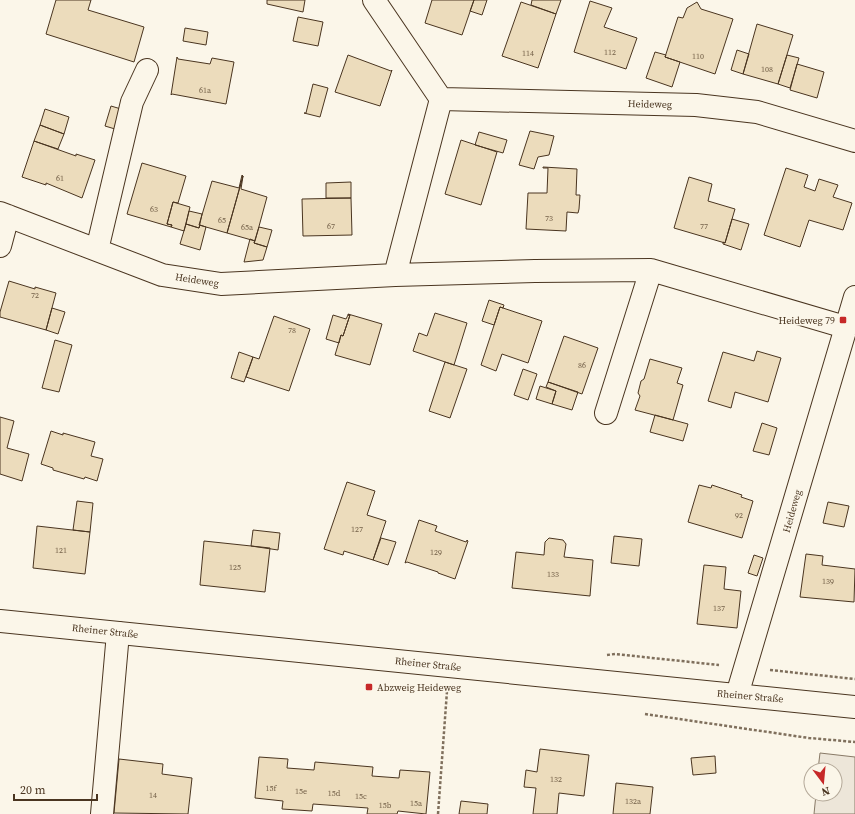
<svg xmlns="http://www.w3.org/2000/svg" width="855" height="814" viewBox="0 0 855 814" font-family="'Source Serif 4',serif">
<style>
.green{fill:#ede6d9;stroke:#887966}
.building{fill:#ecdcbc;stroke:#4a3520}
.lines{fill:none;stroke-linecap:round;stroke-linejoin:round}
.minor-casing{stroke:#4a3520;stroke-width:24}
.major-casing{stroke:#4a3520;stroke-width:24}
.path{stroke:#7f6f5c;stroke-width:2.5;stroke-dasharray:3 2;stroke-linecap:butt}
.minor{stroke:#fbf6e9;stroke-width:22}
.major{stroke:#fbf6e9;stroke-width:22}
.poi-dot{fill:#c62828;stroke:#fbf6e9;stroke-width:1.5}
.labels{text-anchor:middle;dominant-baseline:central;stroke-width:3;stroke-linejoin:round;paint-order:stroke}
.number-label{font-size:8px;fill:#725f47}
.street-label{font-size:10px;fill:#4a3520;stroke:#fbf6e9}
.poi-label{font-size:10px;fill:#4a3520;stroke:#fbf6e9;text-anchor:end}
</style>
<rect width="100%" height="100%" fill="#fbf6e9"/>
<!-- green -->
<path class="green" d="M820 753 855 757V814H814L816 794H835V770H818Z"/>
<!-- building -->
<path class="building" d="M56 0H91L88 10 144 27 134 62 46 34Z
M267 0H305L303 12 267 4Z
M432 0H474L462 35 425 23Z
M474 0H487L482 15 470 11Z
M532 0H561L556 14 531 5Z
M590 1 612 8 604 27 637 38 626 69 574 52Z
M521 2 556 14 538 68 502 56Z
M697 2 701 9 733 19 715 74 665 57 678 17 683 18 687 8Z
M298 17 323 22 318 46 293 41Z
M757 24 793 35 778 84 743 74Z
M185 28 208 32 206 45 183 41Z
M737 50 749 54 743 74 731 70Z
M655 52 666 55 665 57 680 62 672 87 646 78Z
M348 55 391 71 392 70 380 106 335 92Z
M787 55 799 58 790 88 778 84Z
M177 57 178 59 210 64 212 58 234 62 226 104 172 94 171 95Z
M797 64 824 72 817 98 790 90Z
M313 84 328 88 320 117 304 113H306Z
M111 106 121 109 115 129 105 126Z
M45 109 69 117 64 134 40 125Z
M40 125 64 134 58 149 34 141Z
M530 131 554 136 549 155 538 157 534 169 519 165Z
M479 132 507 140 503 153 475 145Z
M461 140 497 152 481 205 445 194Z
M34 141 76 156V154L95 160 82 198 46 183V185L22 177Z
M142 163 186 176 178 203 173 202 167 224 172 225 171 227 127 214Z
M543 167 577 169 576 195H580L579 209 578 213 567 212 566 231 526 229 528 193H547L548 168H543Z
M786 168 808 175 804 187 815 191 819 179 838 185 833 197 852 203 843 230 809 220 800 247 764 235Z
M242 175 243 176 227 233 199 225 212 181 239 188Z
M243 176 241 189 267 197 255 241 227 233Z
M689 177 712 184 708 201 735 209 725 243 674 228Z
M351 182V198H326V183Z
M351 198 352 235 303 236 302 199Z
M173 202 190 207 184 231 171 227 172 225 167 224Z
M189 211 202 214 199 228 186 224Z
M732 219 749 224 741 250 723 244V242L725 243Z
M186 224 199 228 200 225 206 227 200 250 180 244Z
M259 227 272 230 267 247 254 243Z
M250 239 255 241 254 243 267 247 263 260 244 262Z
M9 281 35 289V287L56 293 46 330 0 317V312Z
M489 300 504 305 503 308 500 307 494 325 482 321Z
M500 307 542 321 528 363 502 354 496 371 481 365Z
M52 308 65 312 58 334 46 330Z
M435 313 467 323 454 365 413 351 419 333 427 336Z
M348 314 382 324 370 365 335 355 341 335 343 336 350 315H348Z
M333 315 346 319 348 315H350L343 336 341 335 339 343 326 339Z
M274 316 310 329 289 391 246 377 253 357 259 359Z
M564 336 598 348 582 394 548 382Z
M55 340 72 345 59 392 42 388Z
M757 351 781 358 768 402 735 392 731 408 708 401 723 352 754 361Z
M239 352 253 357 244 382 231 378Z
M650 359 682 368 677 383 683 385 673 420 635 410 640 396 638 393 641 381 644 379Z
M445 362 467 369 450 418 429 411Z
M523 369 537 374 528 400 514 395Z
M548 382 578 392 572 410 552 404 556 391 546 387Z
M540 386 556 391 552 404 536 399Z
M655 415 688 424 683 441 650 432Z
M0 417 14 421 7 448 29 454 22 481 0 474Z
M762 423 777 428 769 455 753 451Z
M51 431 63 435V433L95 442 91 456 103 459 97 481 85 477 84 479 53 470V468L41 464Z
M347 482 375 491 367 515 386 521 373 560 344 551 343 555 324 549Z
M699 485 711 488 712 485 742 495 741 497 753 501 742 538 688 522Z
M77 501 93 503 90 532 73 530Z
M828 502 849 506 844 527 823 523Z
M419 520 437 526 435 531 466 542 467 540 468 541 455 579 438 573V572L407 562 405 563Z
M37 526 90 532 85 574 33 568Z
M253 530 280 533 278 550 251 546Z
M614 536 642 539 639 566 611 563Z
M381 538 396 542 388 565 373 560Z
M549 538 563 540 566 544 564 557 593 560 590 596 512 588 516 552 544 555 545 542Z
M204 541 270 548 265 592 200 585Z
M806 554 823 556 822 565 855 569 854 602 800 597Z
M754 555 763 558 757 576 748 573Z
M704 565 726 567 724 589 741 591 737 628 697 624Z
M540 749 589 755 584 796 559 793 557 814H533L536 788 524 787 526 770 537 772Z
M715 756 716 773 693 775 691 758Z
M259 757 288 759 287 768 314 770 315 762 373 767 372 776 399 778 400 770 430 772 426 814 398 811 397 814H367L368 808 313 804 312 811 282 809 283 801 255 798Z
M119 759 163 764 162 774 192 778 188 814 114 813Z
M616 783 653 787 650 814H613Z
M461 801 488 804 487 814H459Z"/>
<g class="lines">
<defs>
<path id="minor" d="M374 0 441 99 696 105 757 112 855 141
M0 213 162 275 221 284 395 275 535 271 651 270 845 327 855 323
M0 246 8 216
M97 250 132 102 147 70
M395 275 441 99
M606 413 651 270
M737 695 855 297
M102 814 118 633"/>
<path id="major" d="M0 621 855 707"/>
</defs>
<!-- minor casing -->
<use href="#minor" class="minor-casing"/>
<!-- major casing -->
<use href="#major" class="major-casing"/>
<!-- path -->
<path class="path" d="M607 655 615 654 719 665
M770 670 855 679
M645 714 809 738 855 742
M438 814 447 691"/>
<!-- minor -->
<use href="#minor" class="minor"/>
<!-- major -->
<use href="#major" class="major"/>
</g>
<!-- markers -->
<g class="poi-dot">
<rect x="839" y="316" width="8" height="8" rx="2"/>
<rect x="365" y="683" width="8" height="8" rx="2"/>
</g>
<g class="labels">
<!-- number labels -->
<g class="number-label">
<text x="610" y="52">112</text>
<text x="528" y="53">114</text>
<text x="698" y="56">110</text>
<text x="767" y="69">108</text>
<text x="205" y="90">61a</text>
<text x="60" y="178">61</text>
<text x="154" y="209">63</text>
<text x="549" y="218">73</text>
<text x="222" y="220">65</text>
<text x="331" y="226">67</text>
<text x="704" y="226">77</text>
<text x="247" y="227">65a</text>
<text x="35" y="295">72</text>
<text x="292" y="330">78</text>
<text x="582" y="365">86</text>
<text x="739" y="515">92</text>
<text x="357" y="529">127</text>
<text x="61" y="550">121</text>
<text x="436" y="552">129</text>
<text x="235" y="567">125</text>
<text x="553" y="574">133</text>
<text x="828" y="581">139</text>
<text x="719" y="608">137</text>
<text x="556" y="779">132</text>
<text x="271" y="788">15f</text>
<text x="301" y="791">15e</text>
<text x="334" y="793">15d</text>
<text x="153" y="795">14</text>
<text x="361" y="796">15c</text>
<text x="633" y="801">132a</text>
<text x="416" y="803">15a</text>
<text x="385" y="805">15b</text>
</g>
<!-- street labels -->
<g class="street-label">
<text transform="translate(650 104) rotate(1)">Heideweg</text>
<text transform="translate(197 280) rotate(9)">Heideweg</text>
<text transform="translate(792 511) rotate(-74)">Heideweg</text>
<text transform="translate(105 631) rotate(6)">Rheiner Straße</text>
<text transform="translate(428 664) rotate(6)">Rheiner Straße</text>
<text transform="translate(750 696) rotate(5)">Rheiner Straße</text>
</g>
<!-- poi labels -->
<g class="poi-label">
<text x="835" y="320">Heideweg 79</text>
<text x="377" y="687" text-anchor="start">Abzweig Heideweg</text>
</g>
</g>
<!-- north arrow -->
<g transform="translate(823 782) rotate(164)"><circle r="19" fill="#fbf6e9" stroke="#b4a999"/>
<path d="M0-3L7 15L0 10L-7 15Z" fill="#c62828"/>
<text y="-6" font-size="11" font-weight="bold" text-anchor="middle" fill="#4a3520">N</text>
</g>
<!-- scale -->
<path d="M14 794v6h83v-6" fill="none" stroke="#4a3520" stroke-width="2"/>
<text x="20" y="794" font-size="12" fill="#4a3520" stroke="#fbf6e9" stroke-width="3" paint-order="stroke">20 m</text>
</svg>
